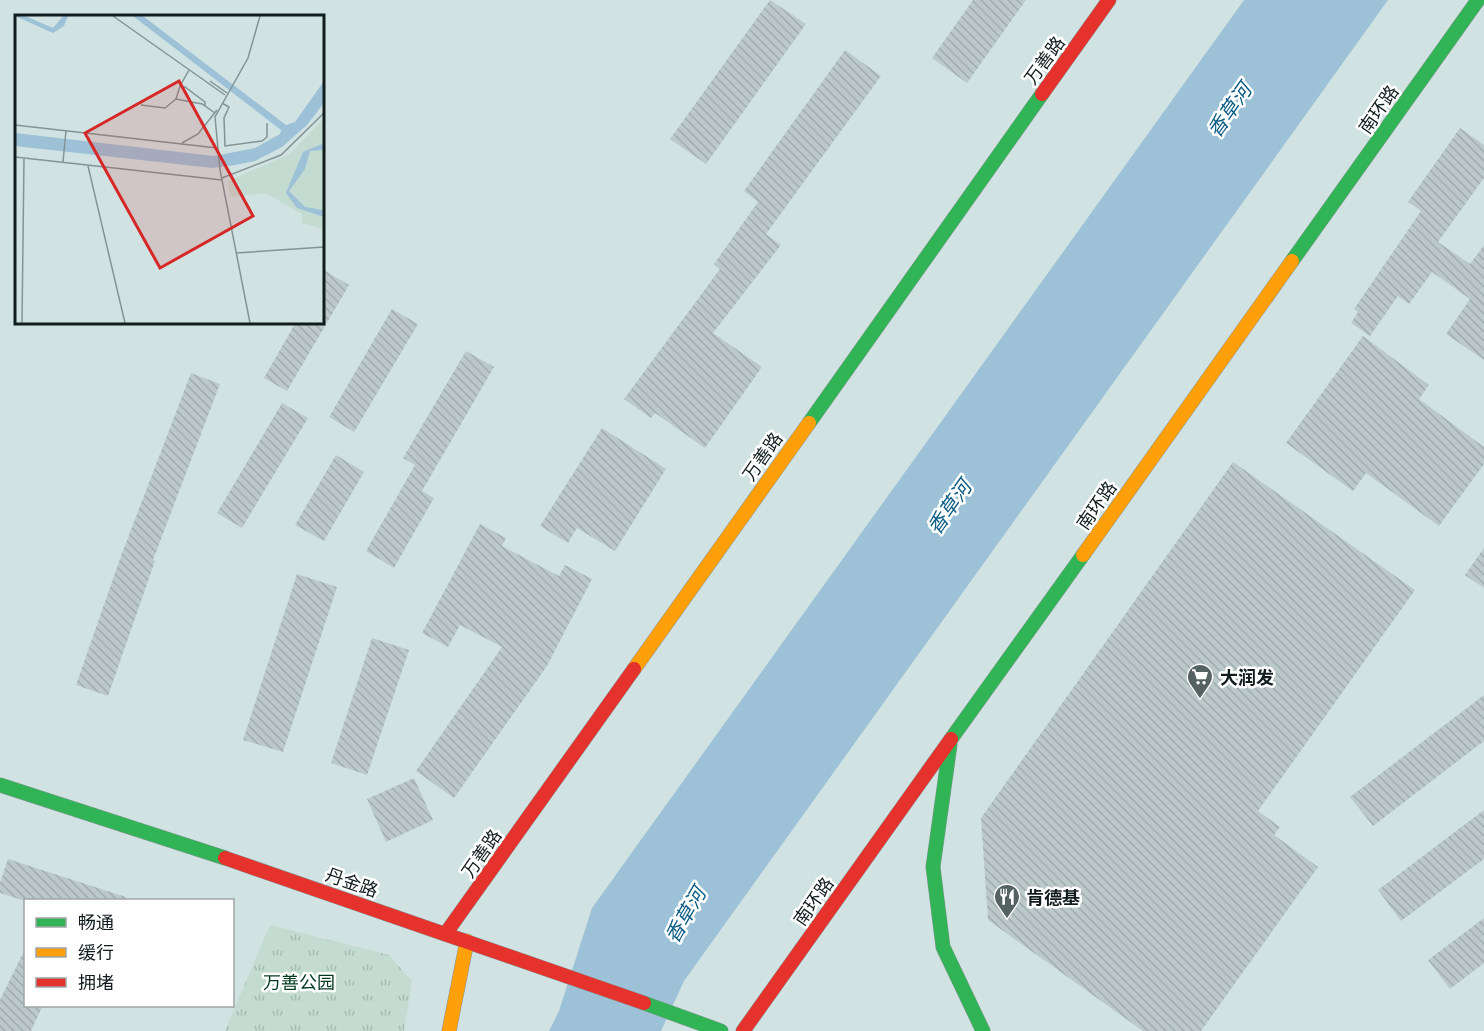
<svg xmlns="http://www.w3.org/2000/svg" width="1484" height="1031" viewBox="0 0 1484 1031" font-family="'Open Sans','Noto Sans SC',sans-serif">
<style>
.grass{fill:url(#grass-tufts)}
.water{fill:#9dc2d7}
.building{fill:url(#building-back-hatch)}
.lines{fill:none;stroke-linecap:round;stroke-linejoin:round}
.fast-casing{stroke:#889696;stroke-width:15}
.slow-casing{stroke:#889696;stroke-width:15}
.jam-casing{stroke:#889696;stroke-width:15}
.fast{stroke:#30b455;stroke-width:14}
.slow{stroke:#ff9f0a;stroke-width:14}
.jam{stroke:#e5322d;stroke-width:14}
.labels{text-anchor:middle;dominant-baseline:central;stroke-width:5;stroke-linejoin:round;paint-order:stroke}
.street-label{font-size:18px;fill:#111d1d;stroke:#fff}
.poi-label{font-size:18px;font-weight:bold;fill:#111d1d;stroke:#fff;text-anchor:start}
.park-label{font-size:18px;fill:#003a1e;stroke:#fff}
.water-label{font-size:20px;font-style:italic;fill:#0a5c84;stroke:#fff}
.inset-road{fill:none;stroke:#849393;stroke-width:1.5}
.view{fill:#d62828;fill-opacity:0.15;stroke:#d62828;stroke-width:3}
.inset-edge{fill:none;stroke:#111d1d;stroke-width:3}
</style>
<defs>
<pattern id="grass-tufts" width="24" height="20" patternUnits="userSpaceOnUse" patternTransform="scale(1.5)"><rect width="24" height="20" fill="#c3dbd0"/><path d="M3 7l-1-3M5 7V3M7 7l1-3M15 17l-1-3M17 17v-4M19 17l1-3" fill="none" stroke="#a6bcb2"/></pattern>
<pattern id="building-back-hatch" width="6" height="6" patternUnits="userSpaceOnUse" patternTransform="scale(1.5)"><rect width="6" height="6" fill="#bcc9cb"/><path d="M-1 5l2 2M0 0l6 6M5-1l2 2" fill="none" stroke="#a1acae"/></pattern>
</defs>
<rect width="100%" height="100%" fill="#d1e2e2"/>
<!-- grass -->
<path class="grass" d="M270 925 389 955 412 981 404 1031H225Z"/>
<!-- water -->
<path class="water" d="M1244 0H1388L684 981 661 1031H549L559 1011 592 908Z"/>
<!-- building -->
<path class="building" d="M770 0 806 24 706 164 670 139Z
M973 0H1026L967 83 932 58Z
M845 50 881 76 766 234 781 245 713 333 762 367 705 448 655 413 651 418 624 399 720 269 714 264 758 202 744 191Z
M1460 128 1484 145V178L1438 242 1470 264 1484 245V360L1446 334 1470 299 1432 272 1409 304 1398 296 1370 336 1351 323 1358 312 1354 309 1421 211 1408 202Z
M322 269 349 285 287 391 264 378 296 322H322Z
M392 309 418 324 354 432 329 417Z
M1363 336 1429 385 1419 399 1484 447V464L1439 526 1366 473 1353 491 1286 443Z
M466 351 494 367 422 491 434 498 394 568 366 551 415 465 403 458Z
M191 373 220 384 153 560 155 561 108 696 76 685 121 556Z
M282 403 308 418 242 528 217 513Z
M602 428 666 469 615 551 577 528 568 543 540 526Z
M336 455 364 472 324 541 295 525Z
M1233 462 1415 590 1258 811 1280 827 1274 835 1318 867 1201 1031H1143L988 920 981 818Z
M480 524 506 538 502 546 559 576 565 565 592 579 547 666 454 798 416 771 502 647 460 625 448 647 422 633Z
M1484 548V588L1465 575Z
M297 574 337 587 283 752 243 740Z
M372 638 409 650 367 775 331 763Z
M1484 695V741L1373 826 1350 797Z
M414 778 433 820 386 842 367 799Z
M1484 810V859L1401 921 1378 890Z
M8 859 126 897 125 900H22L0 893V883Z
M1484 918V963L1450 989 1428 960Z
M26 947V1005H43L31 1031H0V1000Z"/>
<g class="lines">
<defs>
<path id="fast" d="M1292 261 1478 0
M809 423 1042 94
M951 739 1083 555
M950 745 933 867 943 947 983 1031
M0 785 225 858
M644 1003 721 1031"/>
<path id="slow" d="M1083 555 1292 261
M634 669 809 423
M449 1031 467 941"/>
<path id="jam" d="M1042 94 1109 0
M225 858 644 1003
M446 933 634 669
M743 1031 951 739"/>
</defs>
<!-- fast casing -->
<use href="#fast" class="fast-casing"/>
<!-- slow casing -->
<use href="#slow" class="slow-casing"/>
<!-- jam casing -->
<use href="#jam" class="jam-casing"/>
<!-- fast -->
<use href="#fast" class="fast"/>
<!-- slow -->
<use href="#slow" class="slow"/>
<!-- jam -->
<use href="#jam" class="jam"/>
</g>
<!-- icons -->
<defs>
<symbol id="supermarket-pin" viewBox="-11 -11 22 30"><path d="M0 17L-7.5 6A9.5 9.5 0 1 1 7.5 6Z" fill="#546262" stroke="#fff"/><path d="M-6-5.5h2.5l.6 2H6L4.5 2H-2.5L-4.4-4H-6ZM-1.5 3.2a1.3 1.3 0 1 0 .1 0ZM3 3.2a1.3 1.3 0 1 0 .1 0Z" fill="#fff"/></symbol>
<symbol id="restaurant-pin" viewBox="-11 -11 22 30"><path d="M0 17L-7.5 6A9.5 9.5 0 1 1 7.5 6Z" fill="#546262" stroke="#fff"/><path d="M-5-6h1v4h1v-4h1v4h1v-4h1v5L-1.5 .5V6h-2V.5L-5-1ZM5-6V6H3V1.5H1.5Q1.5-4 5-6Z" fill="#fff"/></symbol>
</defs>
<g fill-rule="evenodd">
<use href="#supermarket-pin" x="1185" y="662" width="30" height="40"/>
<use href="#restaurant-pin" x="992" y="882" width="30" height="40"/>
</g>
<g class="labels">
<!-- street labels -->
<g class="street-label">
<text transform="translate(1044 60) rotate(-54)">万善路</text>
<text transform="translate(1378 109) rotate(-55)">南环路</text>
<text transform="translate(762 456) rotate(-55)">万善路</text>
<text transform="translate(1096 505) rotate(-55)">南环路</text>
<text transform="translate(481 853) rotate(-55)">万善路</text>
<text transform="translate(352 882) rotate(19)">丹金路</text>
<text transform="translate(813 901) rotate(-55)">南环路</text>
</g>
<!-- poi labels -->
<g class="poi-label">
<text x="1220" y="677">大润发</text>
<text x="1026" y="897">肯德基</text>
</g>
<!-- park labels -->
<g class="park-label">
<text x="299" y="982">万善公园</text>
</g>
<!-- water labels -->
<g class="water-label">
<text transform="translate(1229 110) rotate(-55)">香草河</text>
<text transform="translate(949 507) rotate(-55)">香草河</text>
<text transform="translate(685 915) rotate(-60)">香草河</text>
</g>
</g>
<!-- overview -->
<g transform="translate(15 15)">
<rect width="309" height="309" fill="#d1e2e2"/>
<path d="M309 103V214L287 208V199L251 178 215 182 213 166 275 139Z" fill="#c3dbd0"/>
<path d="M0 1H10L38 13 48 1H53L49 11 38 18ZM118 1H128L271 110 280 107 309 66V88L292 110 267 132 240 146 220 150 197 153 0 131V118L199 141 240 133 265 119 266 115ZM307 129 309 135 295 136 290 154 274 176 290 192 308 195 309 202 282 193 271 178 288 137Z" fill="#9dc2d7"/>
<path class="inset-road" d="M98 1 210 80M195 66 212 78M165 71 174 55M161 84 165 71 170 72 190 87V91M207 88 214 92 209 103 210 131 247 126 252 122V108M126 90 150 93 161 84 187 89 200 98M0 110 202 133M167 128 183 119 202 95M0 142 207 165M48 147 51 116M73 151 110 308M207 163 266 140 309 98M221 238 309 232M7 308 9 144M235 308 205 155 200 102 233 43 245 1"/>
<path class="view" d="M164 66 238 201 145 253 70 118Z"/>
<rect width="309" height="309" class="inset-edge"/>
</g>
<!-- legend -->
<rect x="24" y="899" width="210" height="108" fill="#ffffff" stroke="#a0a5a5" stroke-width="1.5"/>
<rect x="36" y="918" width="30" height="9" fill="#30b455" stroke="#a0a5a5" stroke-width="1.5"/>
<text x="78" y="929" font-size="18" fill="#111d1d">畅通</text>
<rect x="36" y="948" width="30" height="9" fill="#ff9f0a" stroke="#a0a5a5" stroke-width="1.5"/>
<text x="78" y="959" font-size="18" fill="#111d1d">缓行</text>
<rect x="36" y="978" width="30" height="9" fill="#e5322d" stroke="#a0a5a5" stroke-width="1.5"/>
<text x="78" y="989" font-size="18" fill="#111d1d">拥堵</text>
</svg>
